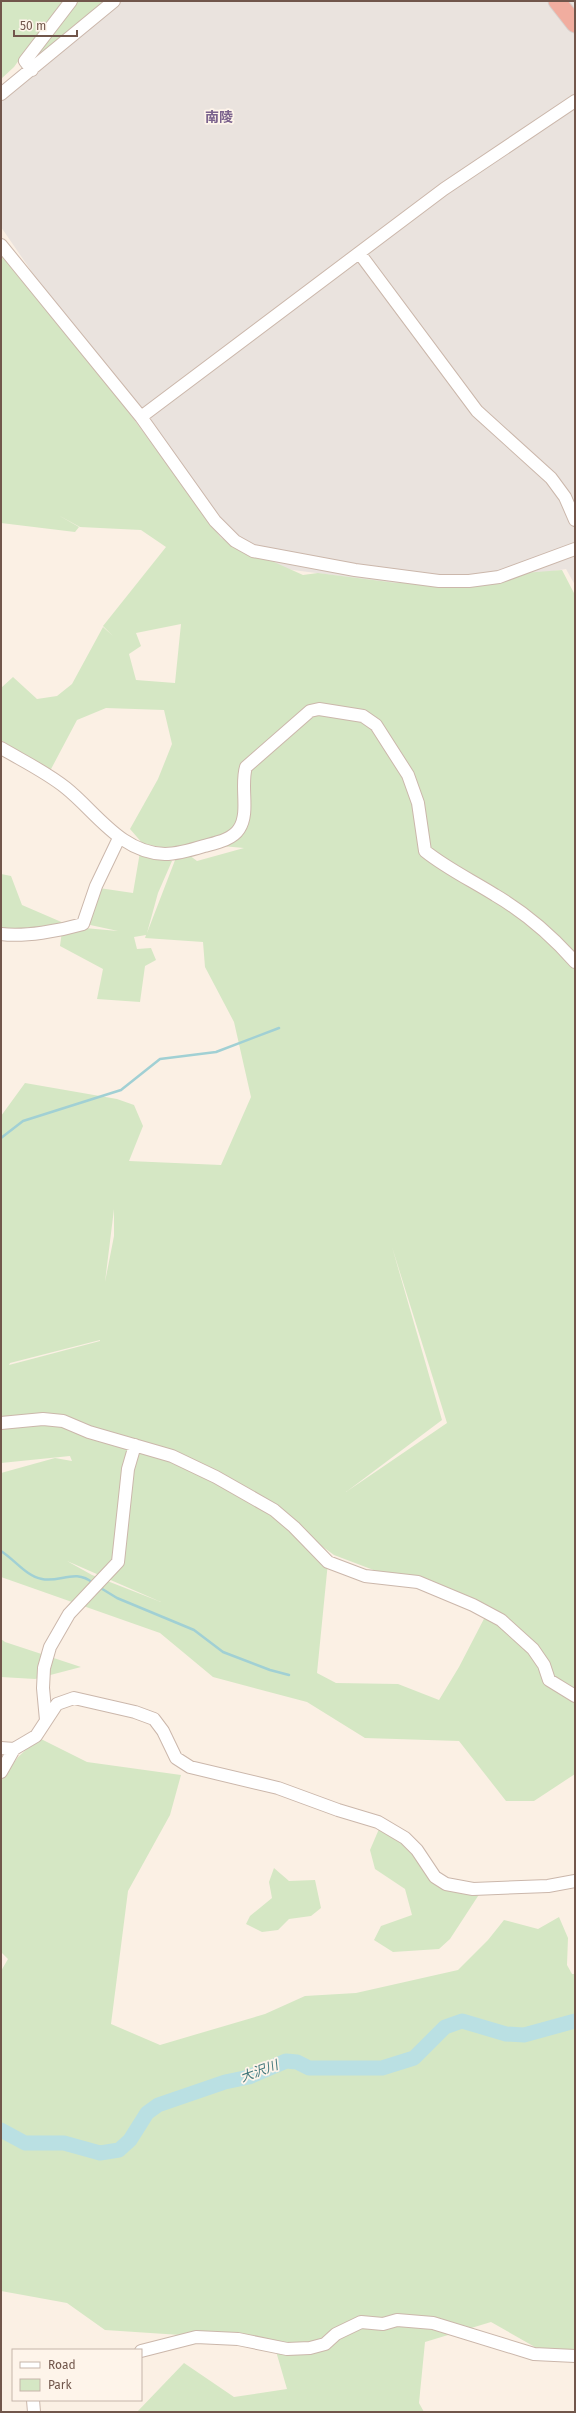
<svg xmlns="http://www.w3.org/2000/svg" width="576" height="2413" viewBox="0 0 576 2413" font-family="'Fira Sans','Noto Sans JP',sans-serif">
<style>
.industrial{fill:#eae3de}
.green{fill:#d5e7c4;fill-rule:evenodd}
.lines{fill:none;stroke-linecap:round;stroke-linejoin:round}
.stream{stroke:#a1d0d4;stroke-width:2.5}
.river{stroke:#bae0e3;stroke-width:15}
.minor-casing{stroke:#cbb7ab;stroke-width:14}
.highway-casing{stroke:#d7d0cd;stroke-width:19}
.minor{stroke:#fff;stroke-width:12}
.highway{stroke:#f1ad9f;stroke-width:17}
.labels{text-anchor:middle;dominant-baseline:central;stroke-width:3.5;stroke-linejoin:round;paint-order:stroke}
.water-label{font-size:13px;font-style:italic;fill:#43787c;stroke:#fef4ea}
.quarter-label{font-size:14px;font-weight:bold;fill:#7b638d;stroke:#fef4ea}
</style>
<rect width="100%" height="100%" fill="#fbf0e4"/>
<!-- industrial -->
<path class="industrial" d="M110 1H574L575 585 566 569 441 589 231 562 1 227V95Z"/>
<!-- green -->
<path class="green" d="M1 1H110L33 67 34 39 14 67 1 79Z
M1 253 113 391 221 538 303 575 318 573 397 583 562 570 575 595V1774L534 1801H506L459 1741 365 1738 307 1702 213 1677 160 1633 1 1577V1473L55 1458 72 1461 70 1456 1 1463V1116L25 1083 117 1099 134 1105 143 1126 129 1161 221 1165 251 1097 234 1022 205 967 203 942 145 938 146 935 134 937 137 949 151 948 156 960 145 966 140 1002 97 999 103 969 60 946 62 931H1V874L11 876 22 905 73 927 118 931 81 923 99 888 133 893 140 852 172 861 158 893 147 933 177 855H189L197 861 244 848 199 844 173 849 143 844 130 829 158 779 172 744 164 710 106 708 77 720 50 771 1 740V688L13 677 37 699 57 696 72 684 103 627 113 636 103 626 166 547 141 530 80 527 58 515 79 527 75 532 1 523ZM181 624 175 683 136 680 129 654 141 646 136 633ZM114 1209V1236L105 1282ZM392 1247 447 1423 346 1492 442 1420ZM100 1340V1341L9 1365 10 1363ZM293 1525 334 1555 487 1613 459 1667 439 1700 398 1684 336 1683 317 1673 328 1562ZM67 1561 161 1602 92 1575Z
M1 1639 5 1642 81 1667 35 1679 1 1677Z
M39 1738 87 1762 181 1775 170 1815 128 1891 111 2024 160 2045 265 2014 305 1996 356 1993 458 1970 488 1940 504 1920 538 1929 559 1917 568 1938 567 1965 572 1974H575V2358L556 2359 491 2322 425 2342 419 2403 424 2412H137L184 2363 234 2397 287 2389 273 2341 105 2330 67 2303 1 2291V1971L8 1959 1 1952V1781L18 1757Z
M379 1829 406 1845 435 1877 480 1893 450 1939 439 1949 393 1952 374 1940 381 1926 412 1915 405 1889 375 1869 370 1850Z
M274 1868 289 1881 315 1880 321 1908 311 1916 289 1919 278 1930 262 1932 246 1924 250 1916 272 1898 269 1882Z"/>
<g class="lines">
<!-- stream -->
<path class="stream" d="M1 1138 23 1121 121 1090 160 1059 216 1052 279 1028
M1 1551C15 1560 26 1576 42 1579 60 1583 75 1568 93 1583
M99 1587 117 1598 194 1630 223 1652 270 1670 289 1675"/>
<!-- river -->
<path class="river" d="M1 2130 25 2143H64L100 2153 119 2150 130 2140 147 2113 158 2105 225 2082 249 2077 286 2061 297 2062 309 2068H382L414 2058 445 2027 462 2021 506 2034 524 2035 575 2021"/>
<defs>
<path id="minor" d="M32 70 25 61 71 1
M1 94 114 1
M1 245 141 417 215 521 235 541 253 551 355 570 439 581H469L499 577 575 549
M360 254 477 411 551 478 565 497 575 520
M141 417 444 189 575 101
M1 748C23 761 46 772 66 788 96 812 121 853 165 854 178 854 191 850 204 846 215 843 232 840 239 829 250 813 240 786 246 767L310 711 319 709 363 716 376 725 408 775 418 803 425 851C446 868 471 880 495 895 524 912 553 937 575 962
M1 934C25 937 59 931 83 924L96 886 119 838
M1 1423 43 1419 63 1421 89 1432 172 1456 216 1477 274 1510 294 1527 328 1562 365 1576 418 1582 473 1605 501 1620 533 1649 544 1665 549 1680 575 1696
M46 1720 43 1688 44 1668 50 1647 69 1614 118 1562 128 1469 135 1445
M1 1748 14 1749 36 1736 57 1704 74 1698 135 1712 154 1719 163 1731 176 1758 190 1767 278 1788 338 1810 378 1822 405 1838 417 1850 435 1877 446 1884 473 1889 548 1886 575 1881
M1 1772 14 1749
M141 2351 196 2337 238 2339 287 2349 310 2348 325 2344 336 2334 361 2322 383 2324 397 2320 433 2323 534 2354 575 2356
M33 2400 34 2412"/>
<path id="highway" d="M557 1 575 24"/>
</defs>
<!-- minor casing -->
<use href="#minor" class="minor-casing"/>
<!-- highway casing -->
<use href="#highway" class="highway-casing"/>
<!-- minor -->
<use href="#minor" class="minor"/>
<!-- highway -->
<use href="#highway" class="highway"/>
</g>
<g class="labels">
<!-- water labels -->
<g class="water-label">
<text transform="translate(259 2071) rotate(-20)">大沢川</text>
</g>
<!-- quarter labels -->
<g class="quarter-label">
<text x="219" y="117">南陵</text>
</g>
</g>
<!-- border -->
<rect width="576" height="2413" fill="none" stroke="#71564b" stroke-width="4"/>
<!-- legend -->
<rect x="12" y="2349" width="130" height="52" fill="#fef4ea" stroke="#c6b5aa"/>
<rect x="20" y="2362" width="20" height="6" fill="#ffffff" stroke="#c6b5aa"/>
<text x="48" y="2369" font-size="12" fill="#71564b">Road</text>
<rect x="20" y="2379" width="20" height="12" fill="#d5e7c4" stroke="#c6b5aa"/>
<text x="48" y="2389" font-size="12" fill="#71564b">Park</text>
<!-- scale -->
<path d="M14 30v6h63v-6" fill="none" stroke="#71564b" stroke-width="2"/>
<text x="20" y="30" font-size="12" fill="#71564b" stroke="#fef4ea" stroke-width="3" paint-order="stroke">50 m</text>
</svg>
